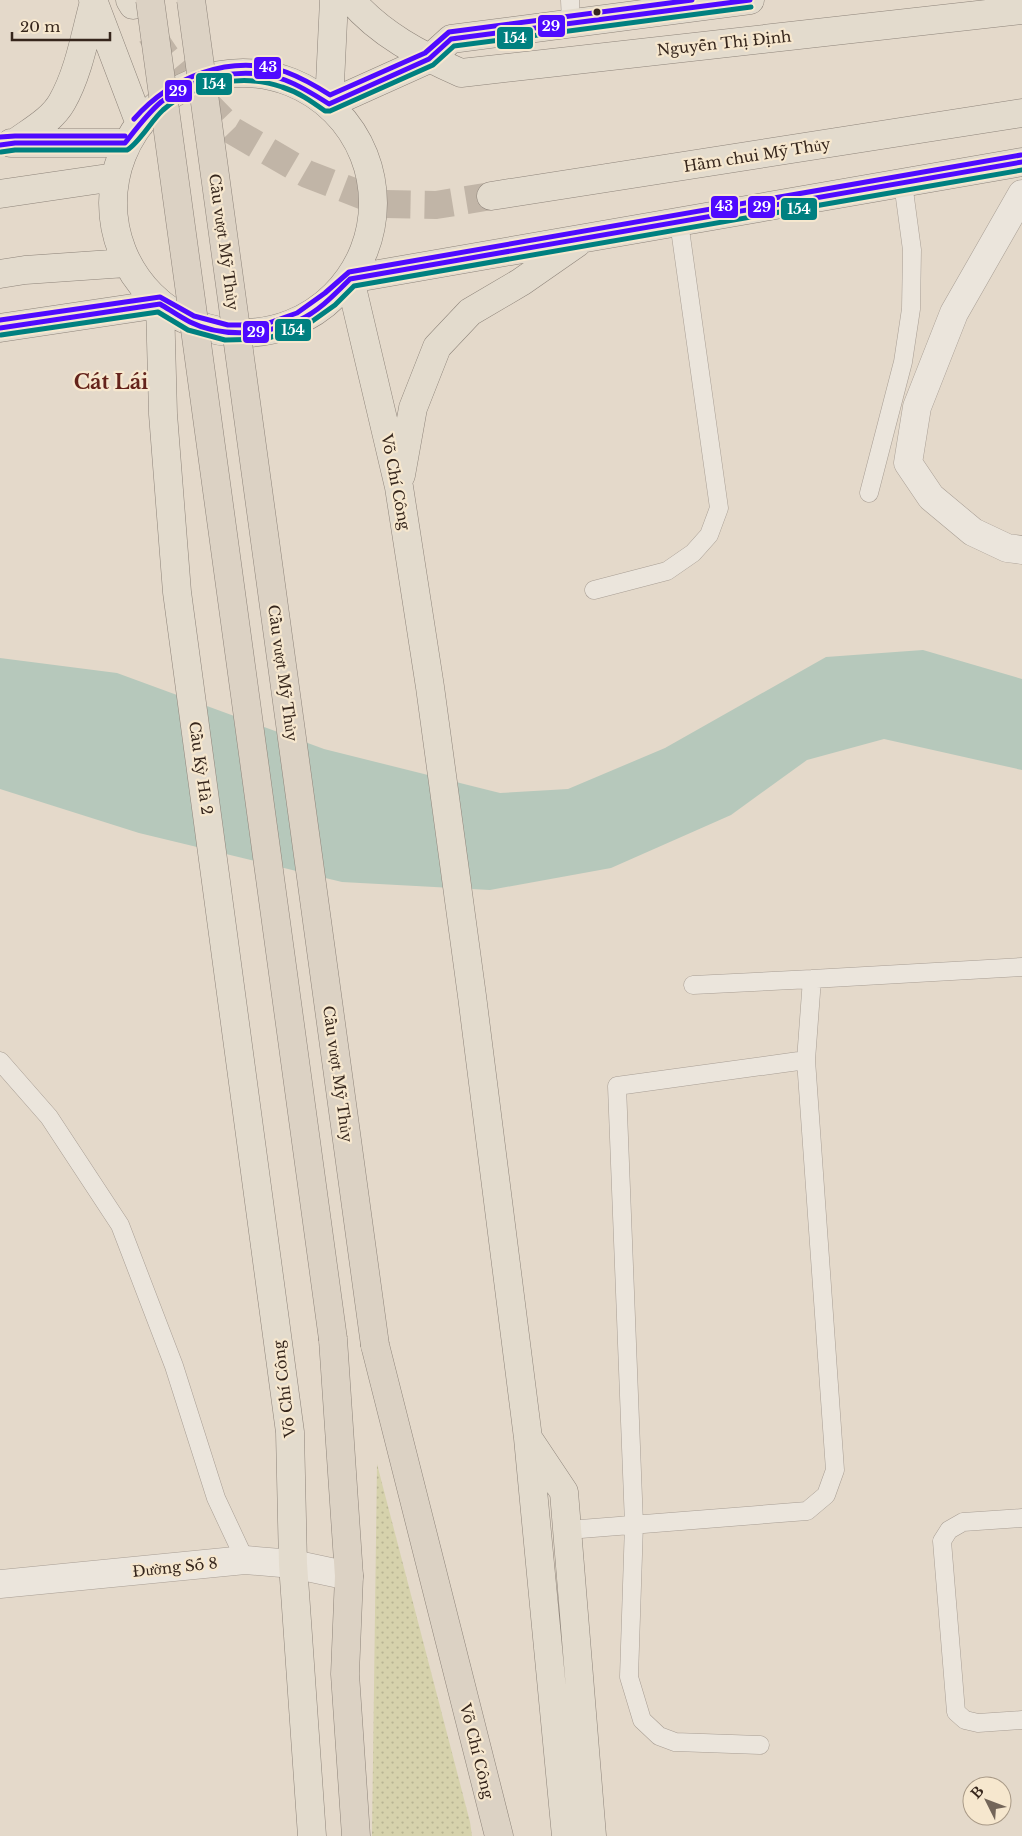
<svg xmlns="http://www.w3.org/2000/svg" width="1022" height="1836" viewBox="0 0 1022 1836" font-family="'Libre Baskerville',serif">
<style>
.grass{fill:url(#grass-dots)}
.water{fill:#b6c8bb}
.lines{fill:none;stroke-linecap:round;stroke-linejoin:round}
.primary-tunnel{stroke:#c1b5a7;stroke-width:28;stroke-dasharray:28 14;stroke-linecap:butt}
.service-casing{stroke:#a89e94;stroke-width:19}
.minor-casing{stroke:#a89e94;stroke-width:29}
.primary-casing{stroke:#8e847a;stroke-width:29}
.trunk-casing{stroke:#8e847a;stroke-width:29}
.service{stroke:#ebe5dc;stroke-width:18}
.minor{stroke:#ebe5dc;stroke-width:28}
.primary{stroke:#e3dbcd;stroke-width:28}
.trunk{stroke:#dcd2c4;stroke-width:28}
.trunk-bridge-casing{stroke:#8e847a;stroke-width:29;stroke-linecap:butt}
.trunk-bridge{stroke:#dcd2c4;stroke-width:28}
.bus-1-casing{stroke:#f6e7ce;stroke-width:9}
.bus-2-casing{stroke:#f6e7ce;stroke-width:9}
.bus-3-casing{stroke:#f6e7ce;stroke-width:9}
.bus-1{stroke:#4f0aff;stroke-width:5}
.bus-2{stroke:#008080;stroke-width:5}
.bus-3{stroke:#4f0aff;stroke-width:5}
.bus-dot{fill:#36261c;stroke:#f6e7ce;stroke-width:2}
.labels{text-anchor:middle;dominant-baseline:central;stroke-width:4.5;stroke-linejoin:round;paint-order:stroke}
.street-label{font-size:15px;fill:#36261c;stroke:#f6e7ce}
.district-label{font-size:20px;font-weight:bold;fill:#64231b;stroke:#f6e7ce}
.line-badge{stroke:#f6e7ce;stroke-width:2}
.badge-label{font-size:14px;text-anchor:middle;font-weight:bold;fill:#fff}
</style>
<defs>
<pattern id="grass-dots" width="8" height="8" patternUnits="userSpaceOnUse" patternTransform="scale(1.25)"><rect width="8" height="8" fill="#d6d2ac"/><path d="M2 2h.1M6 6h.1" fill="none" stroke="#b8b493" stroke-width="1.8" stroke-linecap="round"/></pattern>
</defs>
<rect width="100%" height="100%" fill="#e4d9ca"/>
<!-- grass -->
<path class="grass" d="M377 1464 470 1822 472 1836H372Z"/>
<!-- water -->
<path class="water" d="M923 650 1022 679V770L884 739 807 760 731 815 611 868 490 890 342 882 139 833 0 789V658L117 673 324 749 500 793 568 789 665 748 826 657Z"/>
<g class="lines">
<!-- primary-tunnel -->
<path class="primary-tunnel" d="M151 34 165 55 199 96 233 131 307 174 385 204 436 205 491 196"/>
<defs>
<path id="service" d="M570 0 571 22
M869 493 903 362 911 309 912 250 903 183
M594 590 667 571 693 553 709 535 719 508 679 222
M693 985 812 979
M0 1061 49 1117 120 1225 174 1366 216 1498 245 1560
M1022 1518 963 1522 949 1530 942 1541 956 1712 965 1720 978 1723 1022 1720
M568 1530 807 1511 826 1495 835 1470 806 1060
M760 1745 675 1742 659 1736 642 1720 629 1677 634 1524 617 1086 806 1060 812 979 1022 967"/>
<path id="minor" d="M1022 194 954 313 917 407 908 463 931 497 973 532 1007 548 1022 550
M0 1584 245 1560 293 1564 349 1576"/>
<path id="primary" d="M93 0 140 124
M130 0 133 5
M351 0C380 34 420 55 461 73L1022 10
M113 203a130 130 0 1 1 260 0a130 130 0 1 1-260 0Z
M329 104 429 59 451 39 750 0
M329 104 334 0
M11 143H125
M15 143C31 131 52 120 62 102 79 72 85 35 94 2
M0 194 115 177
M491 196 1022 113
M0 274 25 270 126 263
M350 279 399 487 430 687 472 996 528 1438 566 1836
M350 279 1022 162
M160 304 163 414 177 592 290 1432 293 1564 312 1836
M0 328 160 304
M401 475 413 408 437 347 470 312 521 282 577 243
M530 1441 564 1492 592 1836"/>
<path id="trunk" d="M333 1339 349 1576 345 1674 356 1836
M375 1345 499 1836"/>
</defs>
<!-- service casing -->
<use href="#service" class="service-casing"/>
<!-- minor casing -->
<use href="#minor" class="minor-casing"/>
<!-- primary casing -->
<use href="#primary" class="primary-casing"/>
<!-- trunk casing -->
<use href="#trunk" class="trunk-casing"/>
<!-- service -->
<use href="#service" class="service"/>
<!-- minor -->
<use href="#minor" class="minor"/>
<!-- primary -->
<use href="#primary" class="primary"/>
<!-- trunk -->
<use href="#trunk" class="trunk"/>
<defs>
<path id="trunk-bridge" d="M150 0 333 1339
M191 0 375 1345"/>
</defs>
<!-- trunk-bridge casing -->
<use href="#trunk-bridge" class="trunk-bridge-casing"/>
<!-- trunk-bridge -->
<use href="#trunk-bridge" class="trunk-bridge"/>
<defs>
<path id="bus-1" d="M0 145 15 143H125C136 129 147 114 161 102 195 76 244 65 285 80 301 86 315 95 329 104L429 59 451 39 750 0
M0 328 160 304C170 310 180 317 190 322 222 338 267 335 299 320 318 312 335 294 350 279L1022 162"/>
<path id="bus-2" d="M1 152 15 150H127C139 143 151 121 163 110 194 83 242 73 282 87 298 92 311 101 325 111H330L433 65 454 46 751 7
M1 335 158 312 188 330 225 340 265 339 304 327 335 305 354 286 1022 170"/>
<path id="bus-3" d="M134 119C171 77 230 53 286 72 302 78 316 86 330 95L425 53 449 32 692 0
M0 137 15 136H125
M0 320 160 297 194 316 228 325H263L297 313 325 293 349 272 1021 155"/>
</defs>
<!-- bus-1 casing -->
<use href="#bus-1" class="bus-1-casing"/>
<!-- bus-2 casing -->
<use href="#bus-2" class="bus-2-casing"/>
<!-- bus-3 casing -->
<use href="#bus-3" class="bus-3-casing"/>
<!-- bus-1 -->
<use href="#bus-1" class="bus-1"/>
<!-- bus-2 -->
<use href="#bus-2" class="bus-2"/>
<!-- bus-3 -->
<use href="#bus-3" class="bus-3"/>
</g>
<!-- markers -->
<circle class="bus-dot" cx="597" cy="12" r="4.5"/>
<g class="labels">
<!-- street labels -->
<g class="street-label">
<text transform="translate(724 43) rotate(-6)">Nguyễn Thị Định</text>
<text transform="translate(757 155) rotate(-9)">Hầm chui Mỹ Thủy</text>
<text transform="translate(224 242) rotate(82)">Cầu vượt Mỹ Thủy</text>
<text transform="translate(396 482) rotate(79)">Võ Chí Công</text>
<text transform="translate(283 673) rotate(82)">Cầu vượt Mỹ Thủy</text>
<text transform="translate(201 768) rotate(82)">Cầu Kỳ Hà 2</text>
<text transform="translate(338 1074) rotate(82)">Cầu vượt Mỹ Thủy</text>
<text transform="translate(284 1389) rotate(-97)">Võ Chí Công</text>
<text transform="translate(175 1567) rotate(-6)">Đường Số 8</text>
<text transform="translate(477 1751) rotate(76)">Võ Chí Công</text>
</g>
<!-- district labels -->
<g class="district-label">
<text x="111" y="382">Cát Lái</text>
</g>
</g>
<g class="line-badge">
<rect x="537" y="14" width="29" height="24" rx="5" fill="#4f0aff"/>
<rect x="496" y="26" width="38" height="24" rx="5" fill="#008080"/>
<rect x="253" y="56" width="29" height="24" rx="5" fill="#4f0aff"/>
<rect x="195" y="72" width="38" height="24" rx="5" fill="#008080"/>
<rect x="164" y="79" width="29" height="24" rx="5" fill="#4f0aff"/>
<rect x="710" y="195" width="29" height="24" rx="5" fill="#4f0aff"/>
<rect x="747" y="195" width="29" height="24" rx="5" fill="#4f0aff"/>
<rect x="780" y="197" width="38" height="24" rx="5" fill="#008080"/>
<rect x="274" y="318" width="38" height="24" rx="5" fill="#008080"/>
<rect x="242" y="320" width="28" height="24" rx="5" fill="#4f0aff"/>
</g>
<g class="badge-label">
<text x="551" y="31">29</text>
<text x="515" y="43">154</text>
<text x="268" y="72">43</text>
<text x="214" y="89">154</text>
<text x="178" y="96">29</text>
<text x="724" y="211">43</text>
<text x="762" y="212">29</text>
<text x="799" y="214">154</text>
<text x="293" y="335">154</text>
<text x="256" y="337">29</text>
</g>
<!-- north arrow -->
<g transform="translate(987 1801) rotate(312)"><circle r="24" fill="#f6e7ce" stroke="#a99a87"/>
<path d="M0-4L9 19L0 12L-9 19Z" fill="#736559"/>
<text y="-8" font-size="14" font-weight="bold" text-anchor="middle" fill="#36261c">B</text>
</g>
<!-- scale -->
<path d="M12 32v8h98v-8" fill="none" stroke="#36261c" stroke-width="2.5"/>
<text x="20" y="32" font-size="15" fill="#36261c" stroke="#f6e7ce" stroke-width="4" paint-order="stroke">20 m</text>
</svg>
